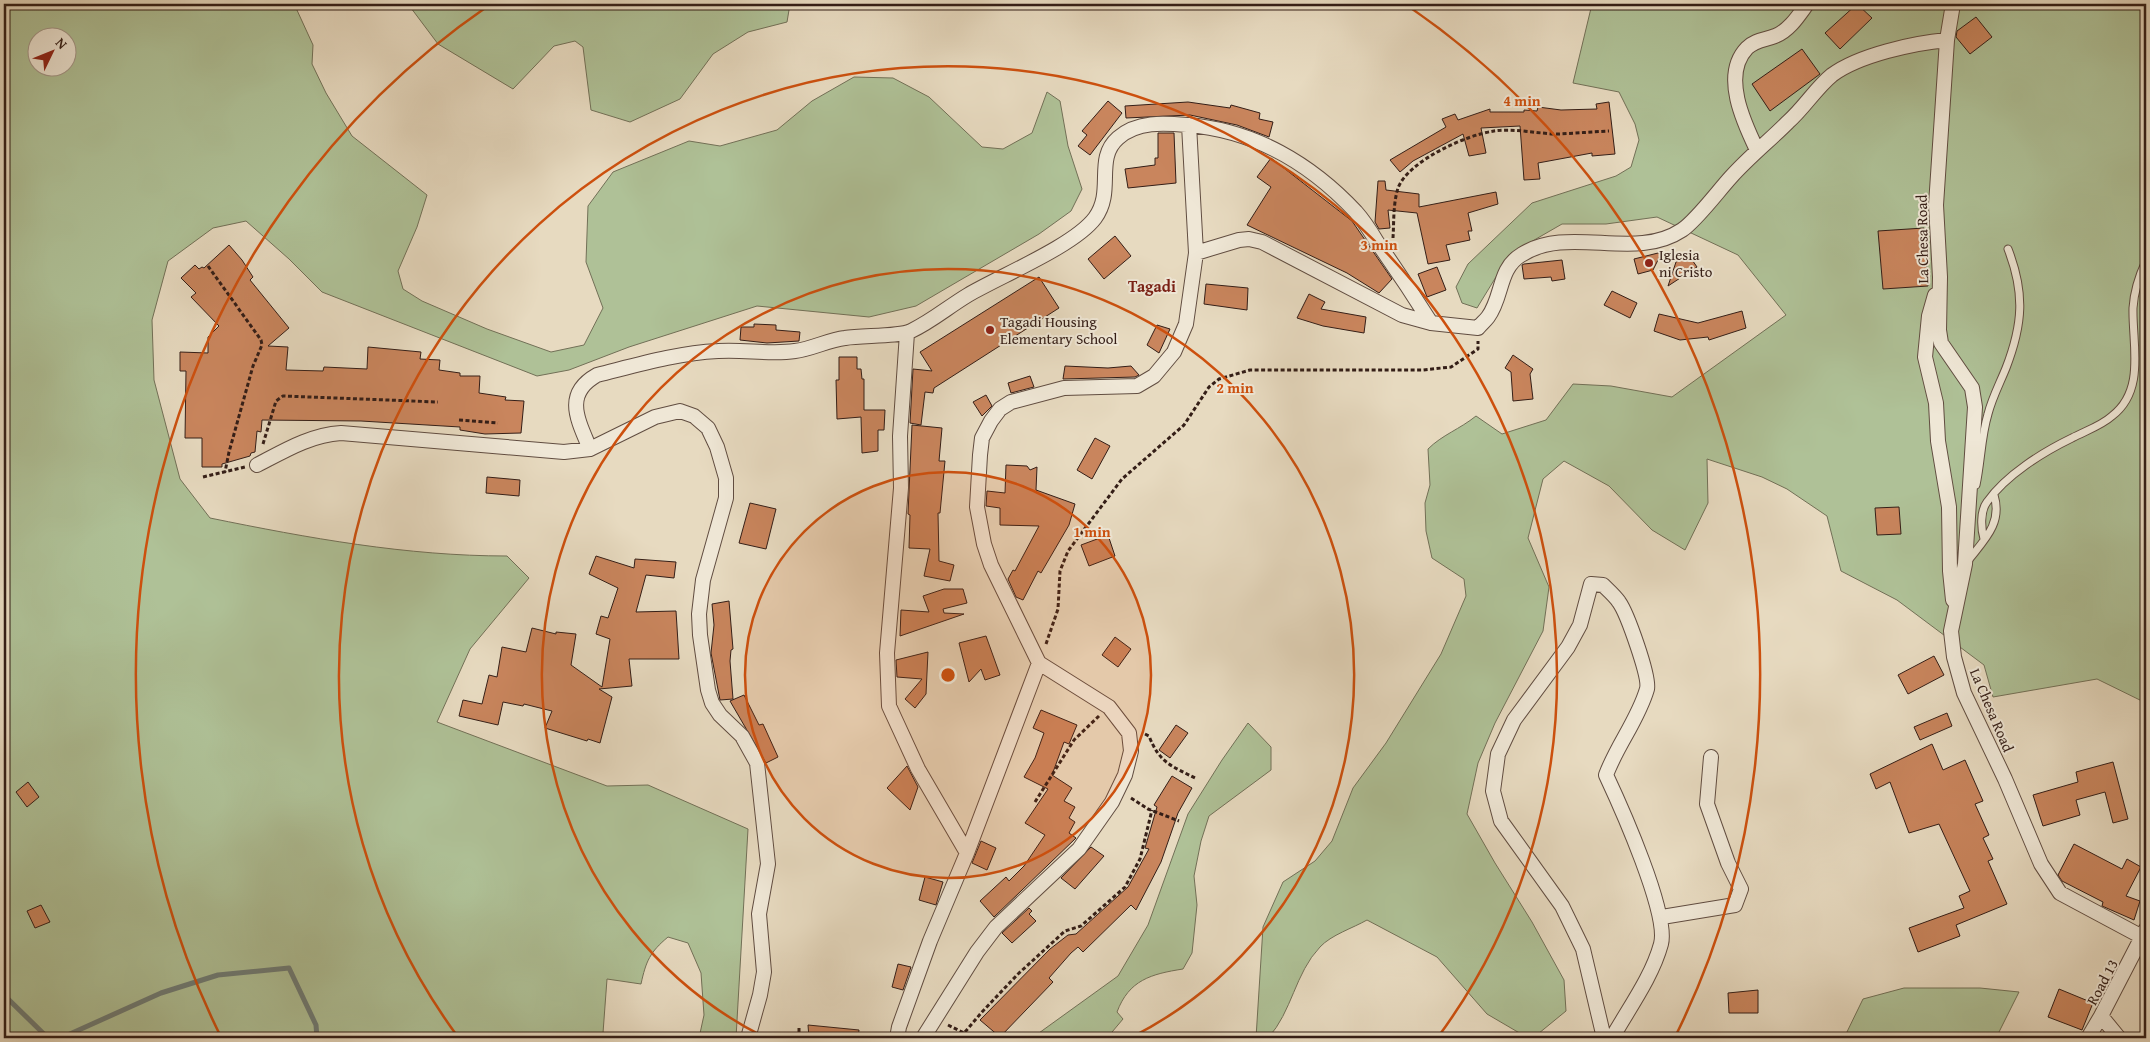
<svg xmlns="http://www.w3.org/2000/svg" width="2150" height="1042" viewBox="0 0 2150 1042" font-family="'Gentium Book Plus',serif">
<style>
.green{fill:#afc197;stroke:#727057;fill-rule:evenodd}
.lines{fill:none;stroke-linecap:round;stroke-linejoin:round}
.stream{stroke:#6f7c76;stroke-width:5}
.building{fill:#c9855d;stroke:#341e17}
.service-casing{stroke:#614d41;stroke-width:9}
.minor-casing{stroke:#614d41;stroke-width:16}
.path{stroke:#341e17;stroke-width:3;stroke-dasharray:4 2.5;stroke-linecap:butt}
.service{stroke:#efe7d6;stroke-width:7}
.minor{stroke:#efe7d6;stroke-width:14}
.ring{fill:none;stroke:#cd500e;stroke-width:2.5}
.poi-dot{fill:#8f2418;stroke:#efe7d6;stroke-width:2}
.labels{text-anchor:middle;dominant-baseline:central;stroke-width:4;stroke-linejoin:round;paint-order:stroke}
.street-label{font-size:15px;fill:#341e17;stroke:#efe7d6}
.poi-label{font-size:15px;fill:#341e17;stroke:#efe7d6;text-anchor:start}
.neighbourhood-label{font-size:16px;font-weight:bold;fill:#7a1f14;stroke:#efe7d6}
.centre{fill:#cd500e;stroke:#efe7d6;stroke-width:2.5}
.ring-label{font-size:15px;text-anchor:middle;font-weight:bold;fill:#cd500e;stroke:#efe7d6;stroke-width:4;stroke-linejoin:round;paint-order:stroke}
</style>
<rect width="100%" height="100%" fill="#e7dac0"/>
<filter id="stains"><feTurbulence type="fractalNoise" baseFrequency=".004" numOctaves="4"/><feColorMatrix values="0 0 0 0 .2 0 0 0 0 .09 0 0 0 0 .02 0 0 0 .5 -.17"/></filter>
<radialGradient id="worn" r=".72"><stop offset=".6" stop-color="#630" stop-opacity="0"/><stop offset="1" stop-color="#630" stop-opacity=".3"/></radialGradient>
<!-- green -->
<path class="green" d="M4 4H296V8L313 45 312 64 326 93 352 136 427 195 417 227 398 271 403 289 422 301 487 329 551 352 584 345 603 308 586 262 588 206 613 172 689 141 720 146 777 130 812 101 854 77 893 78 929 97 982 147 1003 149 1032 133 1047 92 1060 101 1068 146 1082 189 1071 211 1039 234 916 306 869 317 757 306 629 347 569 370 537 376 322 292 289 259 246 221 213 228 168 261 152 320 154 380 180 479 210 518C308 538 407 556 507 556L529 578 470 649 437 722 607 786 648 785 748 829 736 1038H699L704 1015 701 973 688 943 668 937C650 952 646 961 641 984L607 979 603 1033 554 1038H4ZM38 38H68V68H38Z
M408 4H790L787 22 748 32 713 54 680 99 630 122 591 110 583 47 575 41 554 46 513 89 438 44Z
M1592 4H2146V703L2097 679 1993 697 1984 665 1897 600 1841 571 1827 516 1787 489 1762 477 1707 459 1708 503 1685 550 1652 530 1609 486 1564 461 1543 479 1528 538 1549 587 1543 631 1495 723 1478 763 1467 814 1495 863 1532 922 1564 980 1566 1011 1533 1038H1528L1487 1014 1437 957 1367 920C1353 928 1331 935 1320 947 1295 973 1292 1012 1268 1038H1256L1263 927 1283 882 1315 861 1332 841 1353 788 1386 743 1441 654 1466 596 1464 579 1432 558 1426 531 1425 503 1430 485 1428 449C1442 435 1460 429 1476 416L1502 434 1546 420 1573 384 1611 386 1672 397 1786 315 1738 255 1657 217 1606 224H1562L1510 254 1477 308 1462 303 1456 287 1468 264 1532 203 1616 176 1631 167 1639 140 1635 124 1619 92 1573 83Z
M1248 723 1271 747V770L1209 816 1201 841 1194 876 1197 905 1192 953 1183 969C1151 974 1129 980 1117 1012L1123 1019 1107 1038H1032L1118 976 1148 925 1188 814 1222 760Z
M1904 988H1980L2019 992 1996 1038H1844L1863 999Z"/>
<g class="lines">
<!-- stream -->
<path class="stream" d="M4 995 48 1038
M61 1038 161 993 218 975 289 968 316 1025 317 1038"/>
</g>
<!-- building -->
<path class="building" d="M1857 4 1872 18 1840 49 1825 33Z
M1976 17 1992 37 1970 54 1956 37 1957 31Z
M1802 49 1820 74 1770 111 1752 84Z
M1108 101 1122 113 1090 155 1078 146 1087 135 1082 131Z
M1188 102 1230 108 1231 105 1260 113 1259 119 1273 122 1269 137 1237 125 1190 115 1126 118 1125 106Z
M1609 102 1615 154 1592 156V153L1538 163 1540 179 1524 180 1520 126 1481 128 1486 153 1469 156 1463 134 1413 161 1400 172 1390 160 1446 127 1442 119 1455 114 1458 120 1490 109V112H1524V110L1537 111 1538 107 1561 110 1597 109 1596 104Z
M1158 133H1174L1176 183 1128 188 1125 169 1155 165V158H1158Z
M1271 158 1352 221 1392 279 1379 293 1347 273 1247 225 1271 187 1257 177Z
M1378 181H1385L1386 190 1419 194V207L1496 192 1498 204 1468 213 1472 231H1468L1470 240 1446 245 1450 260 1428 264 1417 213 1388 210 1390 228 1379 229 1375 222Z
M1924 228 1928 286 1883 289 1878 231Z
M1115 236 1131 256 1104 279 1088 259Z
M229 245 242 260 253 277 250 280 289 328 268 346 288 347 286 370 323 371 324 367 367 369 368 347 421 352 420 359 440 360 439 370 460 373V376H480L479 393 506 397 505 400 524 401 521 433 485 434 460 430V427L361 421 262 420 261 432 257 431 255 452 251 453 250 456 222 464V467H202V438H185L186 371H180V352L208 353V337L219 326 191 297 196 293 181 278 195 265 199 269 202 267 204 268Z
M1662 252 1653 270 1638 274 1634 259Z
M1688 254 1697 267 1668 286 1676 262Z
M1562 260 1565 279 1552 281 1551 277 1524 279 1522 265 1524 264Z
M1437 267 1446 290 1427 297 1418 274Z
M1039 277 1059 308 934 388 933 393 925 392 921 425 910 423 913 369 932 371 920 352Z
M1206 284 1248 288 1247 310 1204 304Z
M1612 291 1637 303 1630 318 1604 305Z
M1309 294 1325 302 1321 309 1366 317 1364 333 1323 326 1297 318Z
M1742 311 1746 328 1709 340 1708 337 1680 340 1654 331 1659 314 1698 323Z
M754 324 776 325V330L800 332 799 341 767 343 740 340 741 327H754Z
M1157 325 1170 329 1159 353 1147 345Z
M1513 355 1533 369 1530 374 1533 399 1513 401 1511 372 1505 368Z
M839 357H857V369H861L862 379H864V410H885L884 430H878V451L862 453 861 417 837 419 836 380H839Z
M1065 366 1108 368 1131 366 1139 375 1135 377 1063 379Z
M1030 376 1034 387 1011 393 1008 383Z
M986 395 992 406 982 416 973 402Z
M912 425 942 428 939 461H945L940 513H938L939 561 954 565 950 581 924 576 930 549 909 548 910 515 908 514Z
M1095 438 1110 446 1092 479 1077 470Z
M1006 465 1027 466 1030 470 1037 467 1036 490 1075 504 1069 525 1041 573 1038 571 1023 600 1016 597 1008 579 1013 570 1015 571 1039 526 1000 525V508L986 506 987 491 1005 493Z
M487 477 520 480 519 496 486 493Z
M750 503 776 509 766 549 739 543Z
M1899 507 1901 534 1877 535 1875 508Z
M1108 535 1115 556 1089 566 1081 545Z
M596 556 634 568 635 559 676 562 674 578 646 575 636 612 676 611 679 659H629L632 686 599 689 612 697 600 743 588 739 587 741 545 728 552 711 524 704 523 706 503 702 498 725 459 716 463 700 482 704 489 675 497 677 502 647 526 652 532 628 556 634V632L576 634 571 665 602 687 610 639 596 634 601 616 608 618 618 588 589 574Z
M944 589H963L967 603 943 609 944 613 964 614 900 636 901 610 929 612 923 596Z
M729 601 733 649 731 650 730 661 733 699 720 700 711 653 714 625 712 604Z
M986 636 1000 675 985 680 981 669 969 682 959 643Z
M1115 637 1131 649 1118 667 1102 655Z
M928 652 926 694 915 708 905 699 922 679 897 677 896 660Z
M1934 656 1944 675 1908 694 1898 675Z
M744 695 759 725 763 724 778 757 766 763 730 701Z
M1041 710 1077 725 1069 744 1064 742 1052 775 1072 788 1064 801 1075 807 1069 818 1075 822 1069 833 1076 838 994 917 980 901 1006 877 1009 881 1024 866 1045 835 1025 823 1048 789 1024 777 1035 758 1044 733 1033 728Z
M1947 713 1952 726 1920 740 1914 727Z
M1176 725 1188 733 1170 758 1159 750Z
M1932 744 1943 770 1965 760 1983 801 1975 804 1989 835 1983 838 1993 859 1988 861 2007 904 1956 925 1960 936 1918 952 1909 928 1964 908 1959 896 1970 891 1939 824 1909 833 1890 782 1876 789 1870 774Z
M2113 762 2128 819 2113 823 2105 792 2076 800 2080 815 2043 826 2033 795 2078 782 2076 772Z
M907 766 918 787 910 810 887 788Z
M1172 776 1192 788 1178 813 1161 862 1136 910 1131 905 1083 952 1078 947 1071 953 1049 978 1053 982 1000 1037 980 1020 1050 949 1068 935 1076 934 1128 887 1149 849 1145 848 1157 807 1154 805Z
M28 782 39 797 27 807 16 792Z
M981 841 996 848 987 870 972 863Z
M2074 844 2122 869 2127 859 2141 867 2126 896 2140 901 2134 920 2102 906 2103 902 2062 881 2058 875Z
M1091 847 1104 856 1075 889 1061 878Z
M925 877 943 882 936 905 919 900Z
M41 905 50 922 35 928 27 911Z
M1029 908 1032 911 1029 914 1036 921 1012 943 1002 933Z
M898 964 911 967 903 990 892 987Z
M2059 989 2093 1003 2082 1030 2048 1017Z
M1758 990V1013H1729L1728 993Z
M808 1025 859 1030 858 1038H809Z"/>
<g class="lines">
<defs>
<path id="service" d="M1976 485C1981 462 1981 437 1988 414 1992 398 2000 383 2006 368 2023 324 2025 293 2008 249
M1984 539C1981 529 1980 511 1987 502 2006 475 2043 452 2072 438 2085 431 2101 426 2112 416 2146 390 2132 344 2133 308 2134 291 2139 276 2146 261
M1967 562C1983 541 2003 524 1994 495"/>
<path id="minor" d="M1947 40 1953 4
M1757 150C1744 123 1721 75 1747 48 1755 40 1765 40 1775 36 1789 31 1799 15 1807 4
M1196 253 1239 240 1249 239 1262 242 1402 315 1431 323 1478 328C1481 324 1485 321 1488 317 1503 297 1498 269 1521 255 1569 224 1634 262 1682 230 1696 221 1719 190 1731 177 1749 157 1769 141 1788 122 1804 108 1816 88 1832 75 1859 55 1914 43 1947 40L1936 205 1940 277 1939 330 1941 343 1972 388 1975 407 1965 564 1951 631 1954 657 1964 693 2005 779 2041 864 2060 893 2146 939
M1935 295 1929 316 1925 357 1936 403 1938 441 1949 507 1950 571 1953 600
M907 333 900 436 901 488 887 653 889 706 918 769 967 853
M590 449C578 420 563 394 597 375 637 365 677 353 718 351 744 349 770 355 795 351 812 349 828 340 845 338 862 335 898 337 911 331 932 321 948 307 968 295 1000 276 1074 246 1095 218 1115 191 1094 159 1118 138 1137 121 1164 123 1187 125 1254 130 1311 164 1356 212 1364 221 1371 232 1377 242 1396 269 1414 296 1431 323
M257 465C284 451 310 435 341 433L564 452 590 449 655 417 680 411 694 416 708 428 717 447 726 478V498L703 580 699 614 700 635 708 690 712 703 720 715 742 736 757 763 768 864 759 914 764 972 760 995 748 1038
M1662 917 1735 905 1741 889 1728 863 1707 804 1711 757
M897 1038 899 1027 930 941 967 853 1039 663
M923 1038 977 952 996 927 1079 849 1112 802 1125 775 1131 751 1129 733 1109 707 1039 663 991 565 984 544 977 507 980 455 982 438 991 421 1000 409 1011 402 1064 388 1137 386 1154 376 1174 352 1186 324 1196 253 1189 125
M1604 1038 1583 949 1562 906 1501 821 1493 791 1498 754 1514 720 1568 647 1580 625 1591 584 1603 585C1608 590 1615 596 1619 602 1627 613 1650 677 1647 689 1638 720 1617 745 1606 775 1621 807 1669 914 1661 944 1652 977 1629 1008 1612 1038
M2088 1038 2101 1016
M2119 1038 2101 1016 2146 929"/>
</defs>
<!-- service casing -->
<use href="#service" class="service-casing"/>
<!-- minor casing -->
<use href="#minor" class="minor-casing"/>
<!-- path -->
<path class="path" d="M1393 238C1394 222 1393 204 1398 188 1408 161 1466 135 1494 131 1515 128 1538 134 1559 134 1576 133 1592 132 1609 131
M208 266 261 340 262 345 253 366 229 452 225 472
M459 420 498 423
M263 444 276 401 283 396 438 402
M203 477 245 467
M1046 644 1058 609 1060 571 1068 551 1122 479 1184 425 1209 387 1219 379 1250 370H1423L1451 367 1478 349V341
M1145 734 1149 736C1160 764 1172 766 1197 779
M1131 798 1148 809 1179 821
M1035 802 1074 740 1099 716
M948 1025 974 1038
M799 1028V1038
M965 1032 982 1012 1018 974 1065 931 1081 926 1125 887 1140 859 1152 810"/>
<!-- service -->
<use href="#service" class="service"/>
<!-- minor -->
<use href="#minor" class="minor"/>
</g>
<!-- distance rings -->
<circle cx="948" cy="675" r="203" fill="#cd500e" fill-opacity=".12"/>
<g class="ring">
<circle cx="948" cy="675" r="203"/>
<path d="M764 1037A406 406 0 1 1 1132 1037"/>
<path d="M458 1037A609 609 0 1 1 1438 1037"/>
<path d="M221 1037A812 812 0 0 1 488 6M1408 6A812 812 0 0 1 1675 1037"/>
</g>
<!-- markers -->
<g class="poi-dot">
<circle cx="1649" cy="263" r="5"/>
<circle cx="990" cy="330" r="5"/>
</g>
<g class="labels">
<!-- street labels -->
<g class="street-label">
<text transform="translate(1922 239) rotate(-91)">La Chesa Road</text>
<text transform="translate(1992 710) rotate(67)">La Chesa Road</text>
<text transform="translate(2102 982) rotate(-62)">Road 13</text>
</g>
<!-- poi labels -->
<g class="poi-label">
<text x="1659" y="254">Iglesia<tspan x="1659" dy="17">ni Cristo</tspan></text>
<text x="1000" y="321">Tagadi Housing<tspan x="1000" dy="17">Elementary School</tspan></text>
</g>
<!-- neighbourhood labels -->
<g class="neighbourhood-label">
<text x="1152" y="286">Tagadi</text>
</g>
</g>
<circle cx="948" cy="675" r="8" class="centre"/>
<g class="ring-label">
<text x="1522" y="106">4 min</text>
<text x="1379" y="250">3 min</text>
<text x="1235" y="393">2 min</text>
<text x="1092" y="537">1 min</text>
</g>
<!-- margin -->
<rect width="2150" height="1042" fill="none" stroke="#e7dac0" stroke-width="20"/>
<rect x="5" y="5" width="2140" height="1032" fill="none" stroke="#341e17" stroke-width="2.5"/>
<rect x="10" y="10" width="2130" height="1022" fill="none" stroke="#341e17"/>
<!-- north arrow -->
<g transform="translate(52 52) rotate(47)"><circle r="24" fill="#efe7d6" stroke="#a4978a"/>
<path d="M0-4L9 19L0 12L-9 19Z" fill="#8f2418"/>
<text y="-8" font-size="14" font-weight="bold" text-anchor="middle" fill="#341e17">N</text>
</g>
<rect width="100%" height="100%" filter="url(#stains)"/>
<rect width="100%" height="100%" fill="url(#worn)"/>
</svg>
